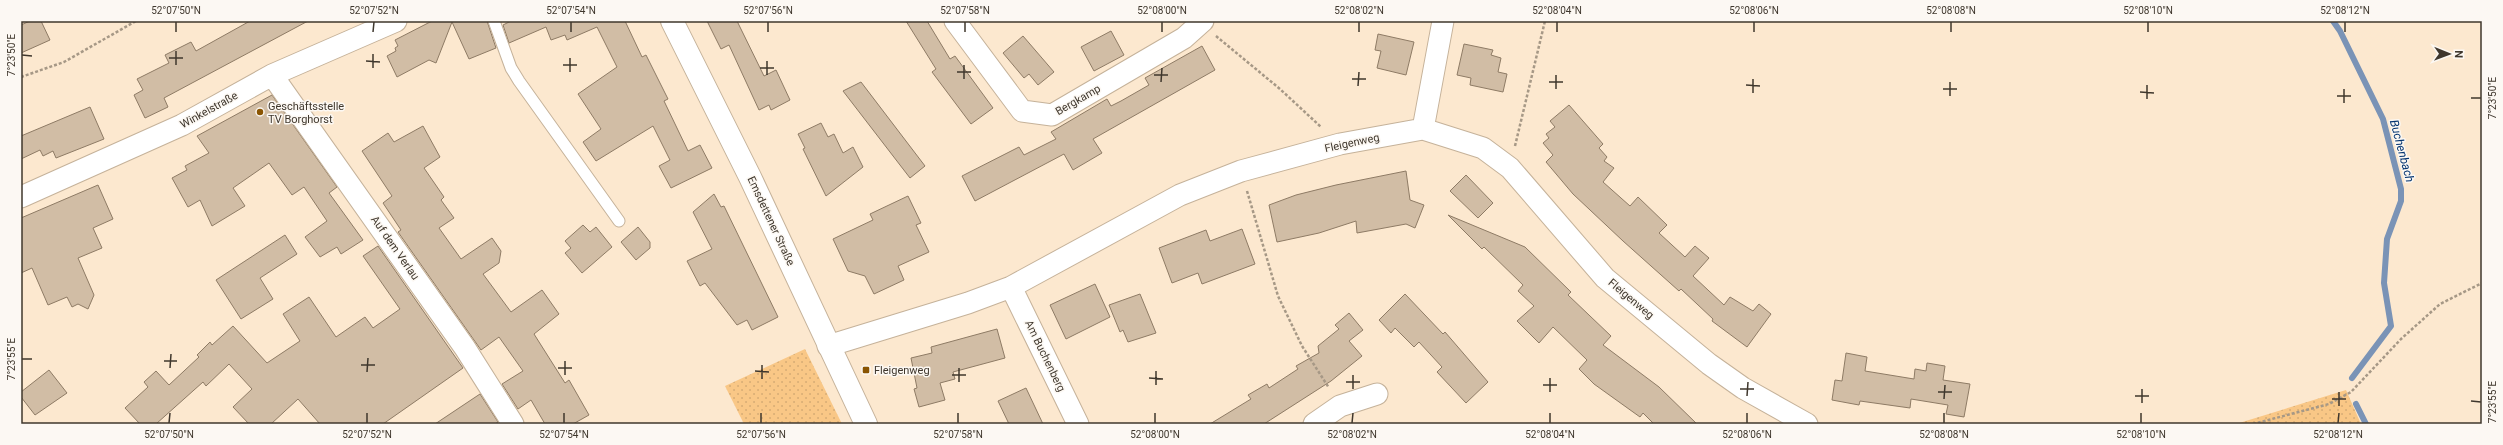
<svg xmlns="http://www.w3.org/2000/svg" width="2503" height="445" viewBox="0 0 2503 445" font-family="Roboto,sans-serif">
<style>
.grass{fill:url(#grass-dots)}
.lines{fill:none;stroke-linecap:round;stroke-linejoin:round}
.stream{stroke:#7a93b6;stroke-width:6}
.building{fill:#d1bda5;stroke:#8e7b65}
.lane-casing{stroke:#c5b29a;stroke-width:13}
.street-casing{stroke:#c5b29a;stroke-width:23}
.secondary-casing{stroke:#c5b29a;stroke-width:24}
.path{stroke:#a69886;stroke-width:2.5;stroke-dasharray:3 2;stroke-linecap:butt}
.lane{stroke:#fff;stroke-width:11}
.street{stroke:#fff;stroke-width:21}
.secondary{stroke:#fff;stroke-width:22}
.ticks{fill:none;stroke:#3f372d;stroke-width:1.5}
.poi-dot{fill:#8a5503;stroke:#fcf8f3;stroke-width:1.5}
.labels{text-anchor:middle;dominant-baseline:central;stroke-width:3;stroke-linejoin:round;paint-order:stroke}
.street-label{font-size:11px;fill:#3f372d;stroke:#fcf8f3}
.poi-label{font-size:11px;fill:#3f372d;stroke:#fcf8f3;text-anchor:start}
.water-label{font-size:12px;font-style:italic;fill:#03336f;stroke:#fcf8f3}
.neatline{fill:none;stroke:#3f372d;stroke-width:1.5}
.ticks-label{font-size:10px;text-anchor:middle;fill:#3f372d}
</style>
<defs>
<pattern id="grass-dots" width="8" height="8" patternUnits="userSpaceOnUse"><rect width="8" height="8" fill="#f9c786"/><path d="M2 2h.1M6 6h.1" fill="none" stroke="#d6ac74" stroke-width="1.8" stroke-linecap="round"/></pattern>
</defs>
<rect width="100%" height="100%" fill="#fce8cf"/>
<!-- grass -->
<path class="grass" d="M805 349 842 424H744L725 386Z
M2346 390 2361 424H2236Z"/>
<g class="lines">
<!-- stream -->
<path class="stream" d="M2333 21 2340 31 2383 119 2401 189V201L2387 239 2384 283 2391 326 2352 378
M2356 404 2366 424"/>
</g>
<!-- building -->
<path class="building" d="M30 21H41L50 40 21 53V25Z
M250 21H308L164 98 168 107 145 118 134 95 143 90 137 79 169 63 165 55 191 42 196 51Z
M432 21H487L496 48 469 59 452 22 436 63 429 60 397 77 387 56 396 51 395 48 398 46 395 40Z
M511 21H625L642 57 646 55 668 99 664 101 688 151 700 145 712 168 671 188 659 166 670 160 653 126 596 161 583 142 601 129 578 94 617 67 597 27 567 40 565 35 551 40 546 27 509 43 503 25Z
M707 21H737L764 76 776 70 790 100 771 110 769 105 759 110 729 45 721 49Z
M906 21H927L950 59 955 56 993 108 971 124 932 72 936 69Z
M1111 31 1124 55 1094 71 1081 47Z
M1378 34 1414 42 1406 75 1377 68 1381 51 1375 50Z
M1023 36 1054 72 1038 85 1029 74 1024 78 1003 53Z
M1464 44 1493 50 1491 55 1501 58 1498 72 1507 74 1503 92 1470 85 1471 78 1457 75Z
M1202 46 1215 70 1093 139 1102 153 1073 170 1064 154 975 201 962 176 1019 147 1024 155 1056 139 1051 132 1107 99 1111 106 1121 101 1149 85 1145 78Z
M861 82 925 166 910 178 843 91Z
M272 95 337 187 329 193 363 240 341 254 337 247 320 257 305 237 327 221 304 187 292 195 269 163 233 188 245 206 212 226 200 200 188 207 172 178 187 170 185 166 209 153 197 136Z
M1569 105 1603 144 1599 148 1607 157 1604 161 1614 168 1603 182 1630 206 1638 197 1667 225 1659 233 1685 257 1695 246 1709 258 1693 276 1724 305 1730 297 1753 311 1759 304 1771 314 1747 347 1712 321 1713 319 1681 289 1679 291 1623 241 1573 194 1546 162 1553 155 1543 143 1549 138 1546 134 1555 127 1550 121Z
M90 107 104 139 56 158 53 151 43 156 40 150 21 159V136Z
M821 123 828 137 834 134 843 153 853 147 863 167 826 196 803 149 805 148 798 134Z
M423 126 440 157 424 168 444 197 441 200 454 218 439 228 461 259 492 238 501 251 499 263 483 274 511 312 542 290 559 314 534 334 565 383 569 380 589 415 573 424H545L531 400 518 409 502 384 523 371 499 337 481 350 398 232 401 230 383 203 392 196 362 151 388 133 394 142Z
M1406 171 1410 200 1424 205 1415 228 1406 224 1357 233 1356 221 1319 233 1277 242 1269 205 1296 195 1336 185Z
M1466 175 1493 203 1478 218 1450 191Z
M98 185 113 219 93 228 102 248 78 258 94 295 88 309 78 304 72 307 67 297 48 305 32 268 21 273V218Z
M714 194 721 207 724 206 778 317 752 330 747 320 737 325 705 283 700 286 687 261 712 249 693 212Z
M908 196 921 223 916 225 929 252 898 266 904 280 874 294 865 276 848 271 833 239 873 220 870 214Z
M1448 215 1525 247 1571 292 1568 295 1611 336 1603 345 1659 387 1697 424H1654L1643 413 1640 417 1594 384 1579 369 1587 360 1553 327 1539 343 1517 321 1534 306 1518 291 1523 285 1484 247 1482 249Z
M583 225 590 232 596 227 612 247 582 273 565 253 571 248 565 241Z
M638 227 650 242V248L636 260 621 242Z
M1242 229 1255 264 1202 284 1198 273 1172 283 1159 248 1206 230 1210 241Z
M285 235 297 254 260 278 273 299 241 319 216 280Z
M378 246 463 368 383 424H320L298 399 271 424H249L233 407 252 389 229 364 206 386 203 382 156 424H140L125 408 148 387 144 382 156 371 169 385 199 357 197 355 210 342 212 345 233 326 267 363 300 341 283 314 309 297 336 337 365 317 373 328 400 309 363 256Z
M1095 284 1110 317 1066 339 1050 305Z
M1140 294 1156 333 1128 342 1123 330 1120 332 1109 305Z
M1405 294 1443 334 1445 332 1488 382 1466 403 1437 372 1442 367 1419 342 1414 347 1395 328 1391 333 1379 320Z
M1349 313 1363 330 1349 341 1362 356 1331 381 1264 424H1210L1251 399 1248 395 1267 384 1269 388 1298 369 1296 366 1319 353 1318 346 1339 329 1335 325Z
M997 329 1005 358 953 372 955 379 940 383 945 400 919 407 914 389 917 388 911 358 932 353 931 347Z
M1846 353 1867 357 1865 371 1914 379 1915 369 1926 371 1927 363 1945 366 1943 380 1970 384 1964 417 1946 414 1948 405 1911 399 1910 408 1860 401 1859 405 1832 400 1835 380 1842 381Z
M49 370 67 393 35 415 21 397V392Z
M1026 388 1043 424H1009L998 401Z
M480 394 498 422 495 424H435Z"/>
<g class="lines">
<defs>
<path id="lane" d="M494 21 511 68 519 81 619 221"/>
<path id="street" d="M955 21 1022 111 1052 115 1184 38 1203 21
M272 75 465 348 513 424
M1423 129 1443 21
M21 197 182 125 272 75 396 21
M1011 287 1078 424
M828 346 968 303 1011 287 1180 195 1241 171 1340 144 1423 129 1483 148 1510 168 1605 278 1709 364 1743 388 1807 424
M1314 424 1340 406 1377 394"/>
<path id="secondary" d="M672 21 750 177 866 424"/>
</defs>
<!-- lane casing -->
<use href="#lane" class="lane-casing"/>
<!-- street casing -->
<use href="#street" class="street-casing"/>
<!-- secondary casing -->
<use href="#secondary" class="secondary-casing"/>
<!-- path -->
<path class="path" d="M1216 36 1280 89 1321 127
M21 77 64 62 136 21
M1515 146 1545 21
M1247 191 1278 296 1302 346 1329 388
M2253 424 2329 404 2351 392 2401 339 2440 304 2482 283"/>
<!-- lane -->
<use href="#lane" class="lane"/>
<!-- street -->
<use href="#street" class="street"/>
<!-- secondary -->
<use href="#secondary" class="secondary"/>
</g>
<!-- ticks -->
<path class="ticks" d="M176 32V22M373 32 374 22M571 32V22M768 32V22M965 32V22M1162 32V22M1359 32V22M1557 32V22M1754 32V22M1951 32V22M2148 32V22M2345 32V22M22 55 32 56M169 58H183M366 61 380 62M176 65V51M563 65H577M373 68V54M760 68H774M570 72V58M957 72H971M767 75V61M1154 75H1168M964 79V65M1352 79H1366M1161 82 1162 68M1549 82H1563M1746 85 1760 86M1358 86 1359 72M1556 89V75M1943 89H1957M2140 92 2154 93M1753 93V79M1950 96V82M2337 96H2351M2471 98H2481M2147 99V85M2344 103V89M22 359H32M164 361H177M361 365H375M170 368 171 354M558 368H572M755 371 769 372M367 372 368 358M565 375V361M952 375H966M1149 378 1163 379M762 379V365M959 382V368M1346 382H1360M1156 385V371M1543 385H1557M1353 389V375M1740 389H1754M1550 392V378M1938 392H1952M1747 396 1748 382M2135 396H2149M1944 399 1945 385M2332 399H2346M2471 401 2481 402M2142 403V389M2339 406V392M169 423 170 413M367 423V413M564 423V413M761 423V413M958 423V413M1155 423V413M1352 423 1353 413M1550 423V413M1747 423V413M1944 423V413M2141 423V413M2338 423 2339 413"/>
<!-- markers -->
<g class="poi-dot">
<circle cx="260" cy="112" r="4"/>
<rect x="862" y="366" width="8" height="8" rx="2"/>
</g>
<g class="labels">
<!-- street labels -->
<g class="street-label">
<text transform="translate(1078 100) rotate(-30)">Bergkamp</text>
<text transform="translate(209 110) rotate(-29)">Winkelstraße</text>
<text transform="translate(1352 143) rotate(-12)">Fleigenweg</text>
<text transform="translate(771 221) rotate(65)">Emsdettener Straße</text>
<text transform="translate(395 248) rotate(55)">Auf dem Verlau</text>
<text transform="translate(1631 299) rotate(40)">Fleigenweg</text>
<text transform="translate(1045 356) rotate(64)">Am Buchenberg</text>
</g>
<!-- poi labels -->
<g class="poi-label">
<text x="268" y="106">Geschäftsstelle<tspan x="268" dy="13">TV Borghorst</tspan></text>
<text x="874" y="370">Fleigenweg</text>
</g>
<!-- water labels -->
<g class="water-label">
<text transform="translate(2402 151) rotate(75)">Buchenbach</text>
</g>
</g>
<!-- border -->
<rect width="2503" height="445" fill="none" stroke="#fcf8f3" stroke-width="44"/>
<!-- north arrow -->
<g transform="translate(2449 54) rotate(91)" stroke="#fcf8f3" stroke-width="3" paint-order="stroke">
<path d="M0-3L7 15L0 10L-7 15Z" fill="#3f372d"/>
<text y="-6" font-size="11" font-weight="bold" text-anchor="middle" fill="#3f372d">N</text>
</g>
<rect x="22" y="22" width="2459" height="401" class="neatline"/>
<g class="ticks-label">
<text x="176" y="14">52°07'50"N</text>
<text x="374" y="14">52°07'52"N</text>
<text x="571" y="14">52°07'54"N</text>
<text x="768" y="14">52°07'56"N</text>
<text x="965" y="14">52°07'58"N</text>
<text x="1162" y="14">52°08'00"N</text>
<text x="1359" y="14">52°08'02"N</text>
<text x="1557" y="14">52°08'04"N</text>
<text x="1754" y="14">52°08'06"N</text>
<text x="1951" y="14">52°08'08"N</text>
<text x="2148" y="14">52°08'10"N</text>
<text x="2345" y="14">52°08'12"N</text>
<text transform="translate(11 55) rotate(-90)" y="4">7°23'50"E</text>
<text transform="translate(2492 98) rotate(-90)" y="4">7°23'50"E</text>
<text transform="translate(11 359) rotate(-90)" y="4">7°23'55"E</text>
<text transform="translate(2492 402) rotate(-90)" y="4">7°23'55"E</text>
<text x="169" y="438">52°07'50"N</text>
<text x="367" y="438">52°07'52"N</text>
<text x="564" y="438">52°07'54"N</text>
<text x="761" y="438">52°07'56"N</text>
<text x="958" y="438">52°07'58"N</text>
<text x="1155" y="438">52°08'00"N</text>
<text x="1352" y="438">52°08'02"N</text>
<text x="1550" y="438">52°08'04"N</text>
<text x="1747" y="438">52°08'06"N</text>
<text x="1944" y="438">52°08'08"N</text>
<text x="2141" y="438">52°08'10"N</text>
<text x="2338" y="438">52°08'12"N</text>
</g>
</svg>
